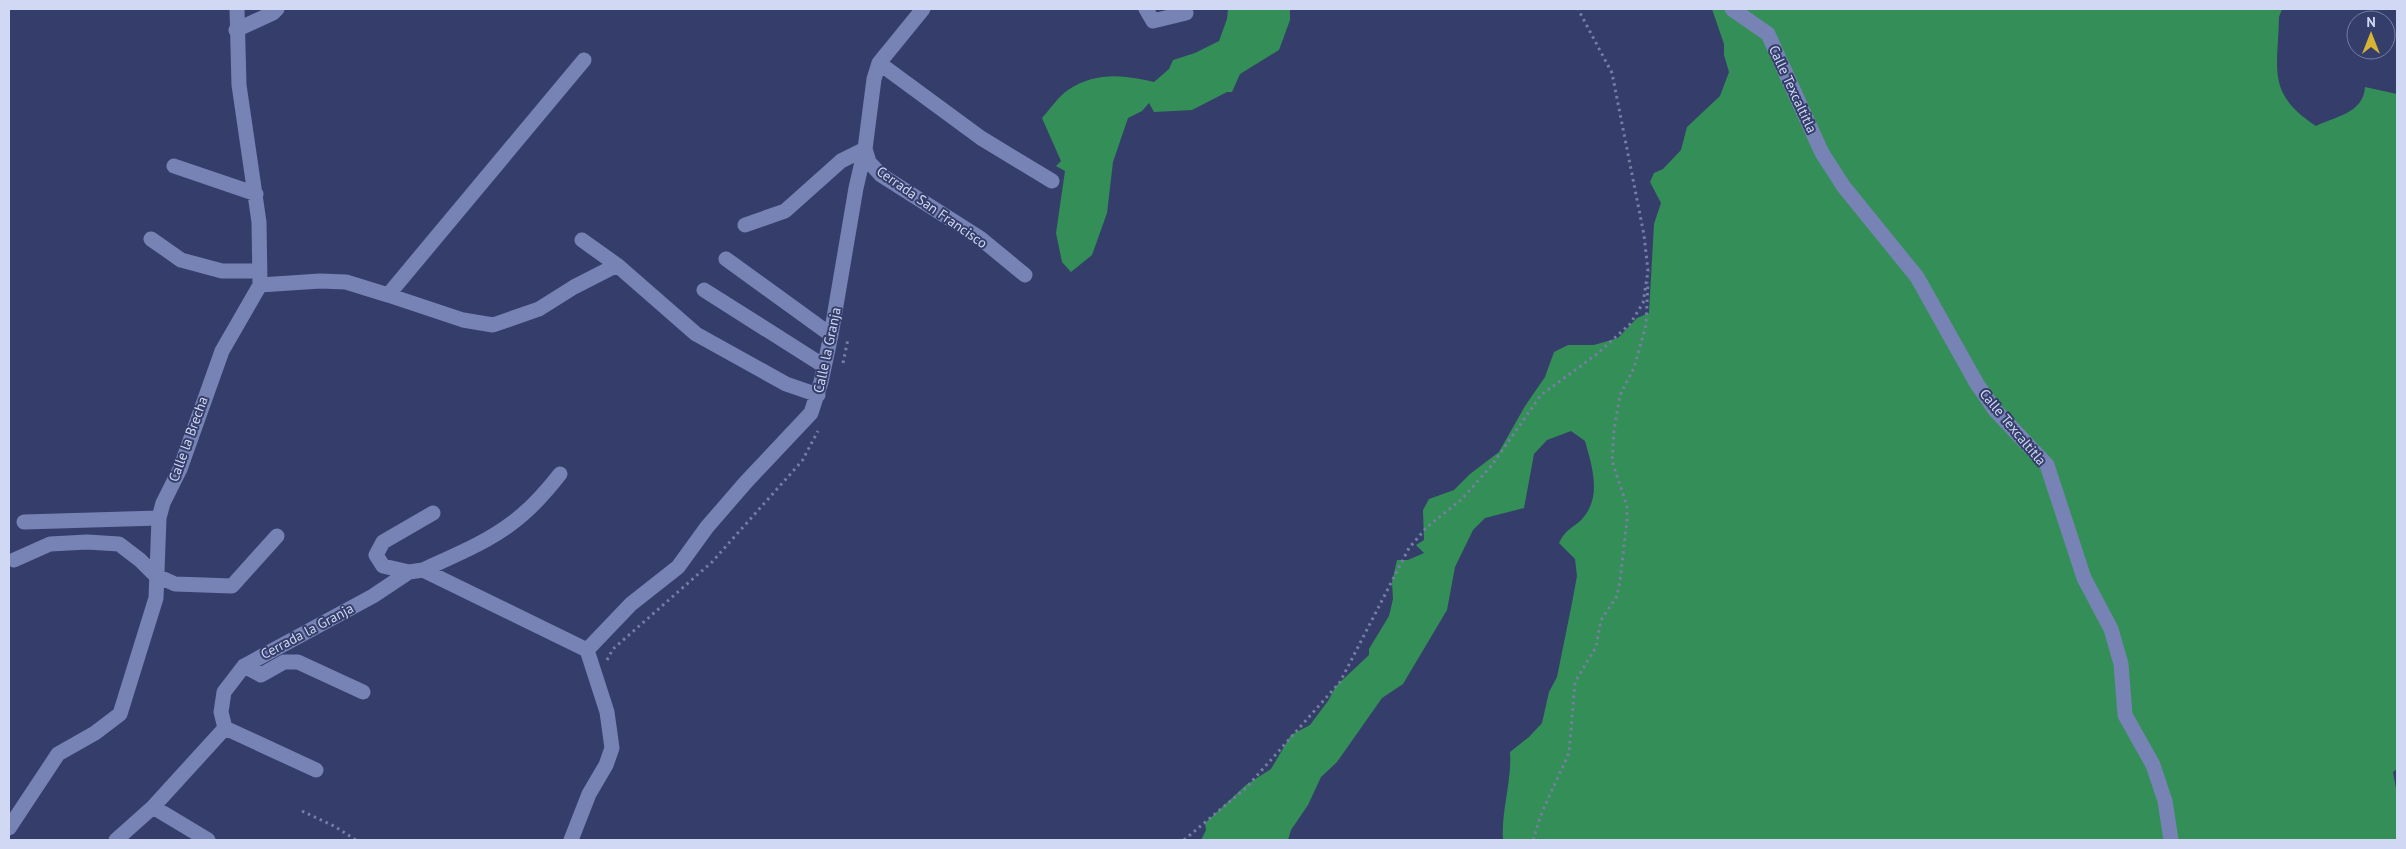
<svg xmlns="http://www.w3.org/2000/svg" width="2406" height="849" viewBox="0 0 2406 849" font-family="'PT Sans',sans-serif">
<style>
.forest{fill:#348e57}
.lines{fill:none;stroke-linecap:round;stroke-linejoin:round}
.path{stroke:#767ea4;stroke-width:3;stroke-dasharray:2.5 4;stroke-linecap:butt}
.minor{stroke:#7783b5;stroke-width:15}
.labels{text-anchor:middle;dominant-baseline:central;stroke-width:4;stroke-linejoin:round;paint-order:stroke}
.street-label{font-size:14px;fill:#d0d8f3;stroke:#353e6b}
</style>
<rect width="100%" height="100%" fill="#353e6b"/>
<!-- forest -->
<path class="forest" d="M1228 9H1290V20L1279 50 1240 74 1232 92H1227L1192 110 1154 112 1149 103 1142 111 1128 118 1113 162 1107 213 1092 255 1071 272 1062 262 1056 233 1065 171 1056 166 1061 161 1042 118C1050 109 1059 96 1068 90 1096 71 1125 75 1154 82L1169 69 1173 60 1195 53 1219 41 1227 19Z
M1712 9H2282L2279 17C2278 71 2266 93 2316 126 2334 117 2364 113 2365 87L2397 94V769L2393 772 2397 794V840H1503C1501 811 1512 782 1510 752L1529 737 1542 723 1549 692 1557 677 1572 603 1577 576 1575 559 1559 543C1567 527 1573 529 1583 518 1602 496 1592 466 1585 441L1571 431 1547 440 1534 454 1524 508 1485 518 1473 530 1455 567 1447 610 1403 684 1382 698 1337 762 1321 777 1308 805 1291 830 1288 840H1201L1206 830 1205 823 1246 785 1271 769 1291 735 1310 725 1328 701 1336 686 1369 655V649L1389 616 1393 599 1392 582 1397 560H1408L1424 553 1416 545 1424 540 1423 510 1429 499 1454 490 1470 474 1499 452 1525 406 1545 377 1554 352 1568 345H1594L1618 338 1637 318 1649 313 1654 224 1661 203 1650 182 1654 173 1663 169 1681 150 1687 127 1720 96 1729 72 1724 55V44Z"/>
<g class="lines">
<!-- path -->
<path class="path" d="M843 363 848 339
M607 660 613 649 712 562 802 461 818 431
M302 811 334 826 356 840
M1184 840 1246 788 1340 682 1409 548 1427 527 1462 499 1492 465 1541 395 1597 354 1630 324 1643 303 1648 271 1644 235 1612 73 1578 9
M1533 840 1542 812 1569 753 1575 682 1596 647 1601 620 1617 596 1620 581 1627 520V506L1612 461 1614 430 1620 395 1634 368 1646 325 1648 282"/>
<!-- minor -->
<path class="minor" d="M1146 9 1153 21 1186 13
M1732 9 1768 34 1822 153 1844 187 1917 277 1977 384 1995 410 2047 465 2084 578 2111 629 2121 664 2125 715 2153 765 2165 801 2171 840
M236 30 273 13 277 9
M879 63 981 138 1052 181
M174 166 256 194
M745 225 785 211 841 161 865 149 869 162 881 175 980 238 1025 275
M151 239 181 260 222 271H258
M582 240 617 265 696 334 786 384 818 395
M726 259 831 335
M260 285 320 281 346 282 388 295 584 60
M704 290 824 366
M388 295 463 320 493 325 539 309 574 287 617 265
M24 522 159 518
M14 560 50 544 87 542 119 544 140 560 155 575 175 584 232 586 277 536
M423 570C453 556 486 543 512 523 531 509 546 492 560 474
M409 572 383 566 376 555 383 542 433 513
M587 650 631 604 678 567 707 527 746 482 811 413 821 382 831 335 856 188 865 149 874 79 879 63 923 9
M244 666 261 675 284 662H298L363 692
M225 728 221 712 224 692 244 666 373 596 409 572 423 570 587 650
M225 728 316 770
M153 807 208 840
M9 828 58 754 95 733 120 714 156 598 159 518 163 503 180 469 222 351 260 285 259 222 239 85 237 9
M116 840 153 807 225 728
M571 840 589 794 606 765 612 748 607 712 587 650"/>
</g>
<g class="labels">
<!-- street labels -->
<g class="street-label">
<text transform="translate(1793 89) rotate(65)">Calle Texcaltitla</text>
<text transform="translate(932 207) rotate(35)">Cerrada San Francisco</text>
<text transform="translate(827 350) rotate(-78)">Calle la Granja</text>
<text transform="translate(2013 427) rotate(50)">Calle Texcaltitla</text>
<text transform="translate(188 439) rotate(-70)">Calle la Brecha</text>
<text transform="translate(307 631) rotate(-28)">Cerrada la Granja</text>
</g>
</g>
<!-- border -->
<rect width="2406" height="849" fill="none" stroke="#d0d8f3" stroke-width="20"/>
<!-- north arrow -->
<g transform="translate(2371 35)"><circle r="24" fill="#353e6b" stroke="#737ca1"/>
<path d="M0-4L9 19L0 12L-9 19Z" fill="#d7b434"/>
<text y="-8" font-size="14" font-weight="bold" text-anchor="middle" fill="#d0d8f3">N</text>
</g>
</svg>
